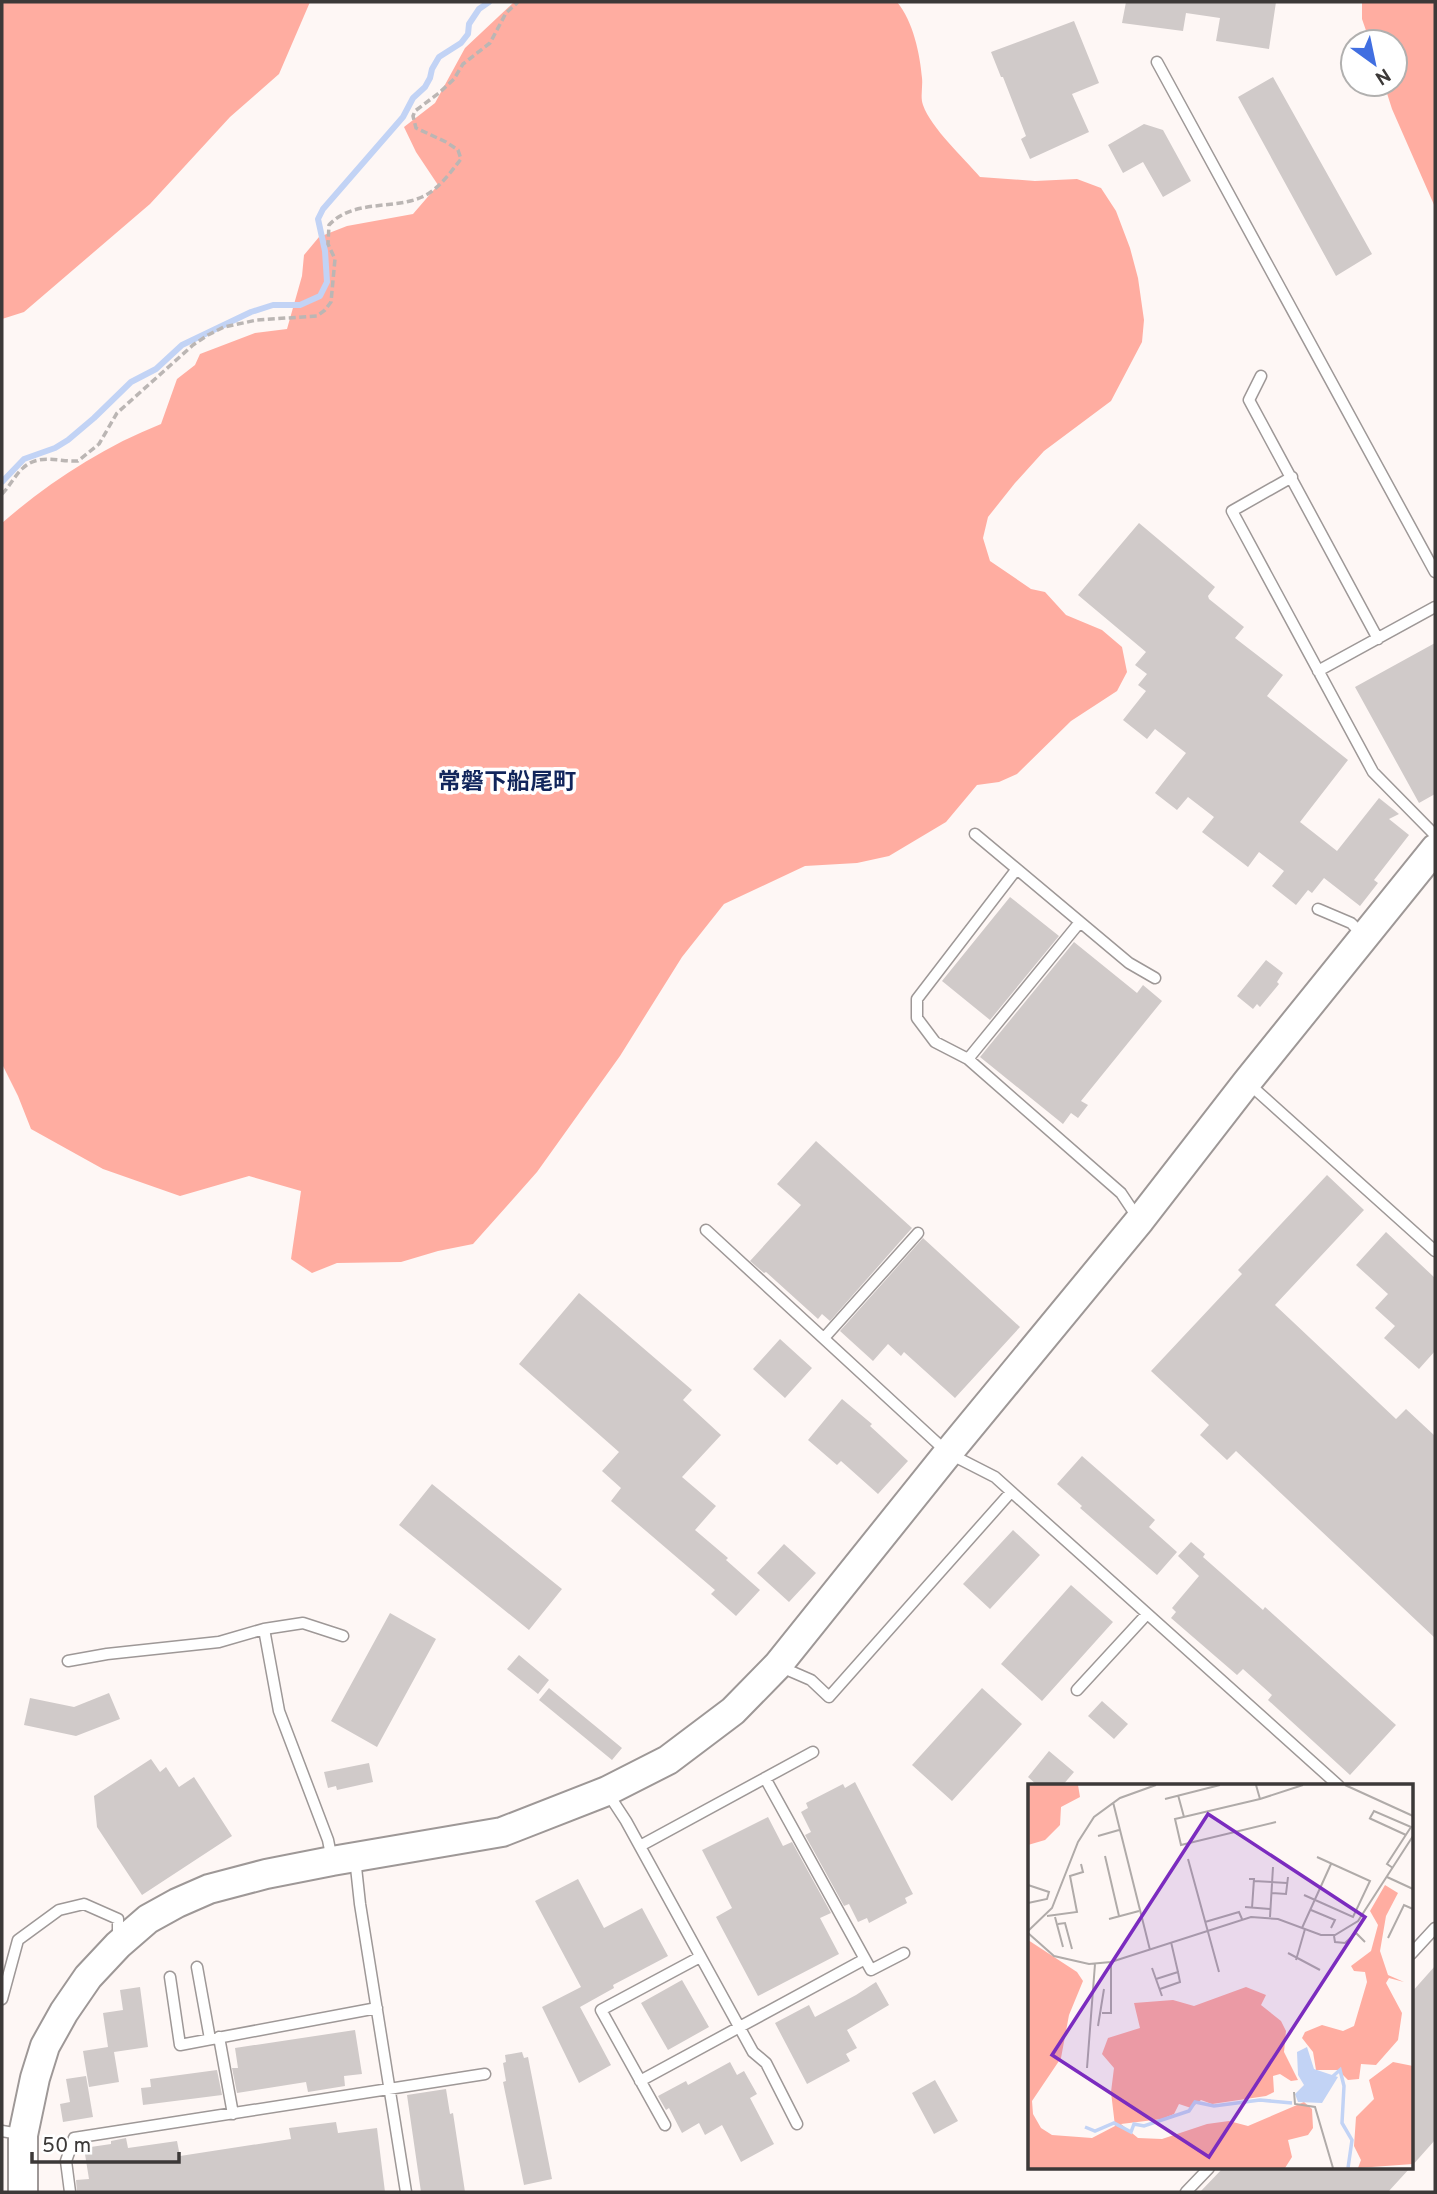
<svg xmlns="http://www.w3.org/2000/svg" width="1437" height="2194" viewBox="0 0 1437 2194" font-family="Overpass,'Noto Sans JP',sans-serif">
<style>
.green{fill:#ffada1}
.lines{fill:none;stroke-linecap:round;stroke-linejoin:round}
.stream{stroke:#c2d3f5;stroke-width:6}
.building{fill:#d0cac9}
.lane-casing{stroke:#9e9897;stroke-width:13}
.secondary-casing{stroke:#9e9897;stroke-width:32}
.path{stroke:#bbb6b4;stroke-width:3.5;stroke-dasharray:7 3.5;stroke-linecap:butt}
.lane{stroke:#fff;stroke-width:10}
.secondary{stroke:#fff;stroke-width:28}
.labels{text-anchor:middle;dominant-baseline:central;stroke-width:7;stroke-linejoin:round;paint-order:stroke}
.quarter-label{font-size:23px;font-weight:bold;fill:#11255b;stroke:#fff}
.inset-river{fill:none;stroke:#c2d3f5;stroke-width:3.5}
.inset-road{fill:none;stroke:#b0aba9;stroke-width:2}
.view{fill:#7b2cbf;fill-opacity:0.15;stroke:#7b2cbf;stroke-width:3.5}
.inset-edge{fill:none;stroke:#3c3938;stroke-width:3.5}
</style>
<rect width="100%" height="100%" fill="#fef7f5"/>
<!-- green -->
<path class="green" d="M2 2H310L279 74 230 117 150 204 24 312 2 319Z
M514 2H897C913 21 920 54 922 78 923 87 920 97 923 105 931 128 964 158 980 177L1035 181 1077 179 1101 188 1116 211 1130 248 1138 278 1144 320 1142 342 1111 401 1044 451 1015 483 988 517 983 538 990 561 1031 589 1045 592 1066 615 1102 630 1122 647 1127 672 1117 691 1071 721 1017 774 999 782 977 785 946 822 889 856 857 863 805 866 724 904 682 957 620 1056 537 1172 473 1244 438 1251 401 1262 337 1263 312 1273 291 1259 301 1191 249 1176 180 1196 103 1169 31 1129 18 1096 2 1064V523C49 482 103 447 161 424L177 379 195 365 200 354 255 333 287 329 302 276 304 255 319 237 347 226 413 214 438 185 416 152 404 127 435 103 465 48Z
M1362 2H1435V207L1392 109 1384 84H1395V42H1370L1362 19Z"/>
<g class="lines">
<!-- stream -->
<path class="stream" d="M2 482 24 459 55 448 68 440 94 418 131 382 156 369 182 345 251 312 273 305H300L320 296 327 282 325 251 318 219 323 209 403 117 413 98 425 87 430 78 432 69 439 57 461 43 468 34 469 24 479 9 489 2"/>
</g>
<!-- building -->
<path class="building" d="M1126 2H1276L1269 49 1216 41 1220 18 1186 13 1183 31 1122 23Z
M1074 21 1099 83 1072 94 1089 132 1030 159 1021 139 1026 136 1003 77H1001L991 52Z
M1273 77 1372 254 1336 276 1238 97Z
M1144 124 1163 130 1191 181 1163 197 1143 162 1123 173 1108 145Z
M1139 523 1215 587 1208 596 1209 599 1244 627 1235 638 1283 675 1267 696 1348 760 1300 822 1337 851 1379 798 1399 814 1389 819 1409 835 1374 880 1378 883 1360 906 1324 878 1312 893 1308 890 1296 905 1272 886 1284 871 1259 852 1248 867 1202 832 1214 817 1188 797 1177 810 1155 793 1186 753 1155 729 1147 739 1123 720 1146 691 1138 685 1147 674 1135 665 1146 652 1078 595Z
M1435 643V794L1419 803 1355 687Z
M1010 897 1059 936 990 1020 942 981Z
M1074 942 1137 993 1143 985 1162 1001 1081 1101 1088 1105 1078 1118 1071 1113 1063 1124 980 1057Z
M1266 960 1283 973 1277 982 1279 984 1260 1007 1257 1004 1253 1009 1237 996Z
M816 1141 912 1228 830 1321 822 1314 818 1319 766 1272 764 1273 750 1261 801 1205 777 1184Z
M1327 1175 1364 1210 1275 1305 1396 1419 1406 1409 1435 1436V1638L1236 1451 1227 1460 1200 1435 1209 1425 1151 1371 1242 1274 1238 1270Z
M1386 1232 1435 1278V1351L1419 1369 1384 1338 1395 1326 1375 1308 1388 1294 1356 1265Z
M923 1238 1020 1327 955 1398 904 1352 901 1356 888 1344 873 1361 840 1331Z
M579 1293 692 1390 683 1400 721 1435 682 1477 716 1506 695 1530 728 1558 726 1560 760 1590 736 1616 711 1594 715 1590 611 1501 621 1488 602 1471 619 1452 519 1364Z
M780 1339 812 1368 785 1398 753 1369Z
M842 1399 872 1424 870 1426 908 1461 878 1494 841 1461 837 1465 808 1440Z
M1082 1456 1155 1520 1149 1527 1177 1552 1157 1575 1080 1508 1082 1506 1057 1484Z
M432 1484 562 1589 529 1630 399 1525Z
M1013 1530 1040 1555 990 1609 963 1584Z
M1191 1542 1205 1554 1203 1557 1263 1610 1265 1607 1396 1725 1350 1775 1268 1700 1272 1695 1243 1669 1237 1675 1171 1618 1176 1612 1172 1608 1199 1576 1178 1556Z
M784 1544 816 1573 789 1602 757 1573Z
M1071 1585 1113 1622 1042 1701 1001 1664Z
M390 1613 436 1639 377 1747 331 1721Z
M519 1655 549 1680 538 1694 507 1669Z
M549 1688 622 1748 612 1760 539 1700Z
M982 1688 1022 1724 952 1801 912 1765Z
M109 1693 120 1719 76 1736 24 1725 30 1698 74 1707Z
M1102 1701 1128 1724 1114 1739 1088 1716Z
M1049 1751 1074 1772 1062 1786H1038L1028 1777Z
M151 1759 160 1772 166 1767 179 1787 194 1777 232 1836 142 1895 97 1827 94 1796Z
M369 1763 373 1782 337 1790 336 1786 328 1788 324 1772Z
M855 1782 913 1894 905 1898 907 1903 869 1923 867 1918 858 1922 849 1904 844 1906 805 1835 811 1832 801 1812 808 1808 806 1803 843 1784 845 1788Z
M768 1817 783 1846 792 1842 831 1913 820 1918 839 1954 758 1996 716 1917 732 1908 702 1850Z
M578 1879 604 1928 642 1908 668 1956 613 1985 614 1988 580 2007 611 2065 579 2083 542 2007 581 1987 535 1901Z
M1435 1966V2140L1411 2167V1993Z
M682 1980 709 2027 668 2050 641 2003Z
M876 1982 889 2005 847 2030 857 2048 846 2054 850 2061 807 2084 775 2023 809 2005 815 2017 856 1995Z
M140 1987 148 2047 114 2052 119 2082 89 2087 83 2051 108 2047 103 2013 123 2010 120 1990Z
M355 2030 362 2074 344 2076 345 2086 308 2092 306 2082 237 2093 232 2068H238L235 2048Z
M522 2052 524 2058 528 2057 552 2179 524 2185 503 2082 506 2081 503 2063 506 2062 505 2055Z
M730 2062 737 2075 744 2071 757 2094 750 2098 774 2144 741 2162 722 2125 705 2135 699 2123 682 2133 669 2108 666 2110 658 2096 686 2081 688 2085Z
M217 2070 222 2095 143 2105 141 2088 151 2087 150 2079Z
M86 2076 93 2117 63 2122 60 2104 70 2102 66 2079Z
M935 2080 958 2121 934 2134 912 2093Z
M446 2089 450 2114 453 2113 465 2192H421L407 2095Z
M336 2122 338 2133 377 2128 385 2192H77L76 2180 89 2179 84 2148 111 2144V2141L126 2138 128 2148 177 2141 180 2156 291 2139 289 2128Z
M1223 2168H1410L1388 2192H1200Z"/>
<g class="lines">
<defs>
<path id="lane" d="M1157 62 1435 572
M1261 376 1249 400 1378 639
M1292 477 1232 511 1373 772 1435 835
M1318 671 1435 607
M975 834 1129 963 1155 978
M1318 909 1351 923 1362 934
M1080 922 968 1059 1121 1193 1137 1217
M968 1059 935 1042 917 1018V999L1016 870
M1248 1083 1435 1251
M706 1230 948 1453 995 1477 1339 1786
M824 1338 918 1233
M264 1629 279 1711 328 1840 332 1860
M68 1661 107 1654 219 1642 264 1629 303 1623 343 1636
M781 1667 811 1680 829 1697 1011 1492
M1077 1690 1147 1614
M765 1778 871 1970 904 1953
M607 1792 626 1821 753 2052 766 2063 797 2124
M640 1846 813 1752
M355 1858 360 1904 406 2192
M1411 1954 1435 1928
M197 1967 210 2039
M170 1977 180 2045 377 2008
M2 1999 18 1940 59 1910 84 1904 118 1919V1938
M219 2037 233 2114
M640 2081 865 1959
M665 2125 601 2010 700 1957
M2 2131 19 2134
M70 2192 66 2161 74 2138 485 2074
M1186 2192 1209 2168"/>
<path id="secondary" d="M23 2192V2135L35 2078 45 2046 64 2012 88 1977 118 1945 148 1919 177 1903 209 1889 266 1874 332 1861 502 1832 607 1791 668 1760 733 1711 778 1665 948 1453 1140 1220 1247 1082 1435 849"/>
</defs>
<!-- lane casing -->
<use href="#lane" class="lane-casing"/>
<!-- secondary casing -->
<use href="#secondary" class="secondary-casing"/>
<!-- path -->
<path class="path" d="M2 494C10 486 15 475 23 468 39 453 59 462 78 461L99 444 117 413 126 405 193 345 208 335 224 327 257 320 317 316 325 310 331 302 335 259 328 244 329 225C353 199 393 210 422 197 438 190 450 173 461 159L458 150 446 142 416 128 413 116 415 111 439 93 454 79 463 64 490 43 506 13 518 2"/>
<!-- lane -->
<use href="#lane" class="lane"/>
<!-- secondary -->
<use href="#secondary" class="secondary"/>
</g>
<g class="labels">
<!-- quarter labels -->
<g class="quarter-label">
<text x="507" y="783">常磐下船尾町</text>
</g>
</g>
<!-- overview -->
<g transform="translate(1028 1784)">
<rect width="385" height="385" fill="#fef7f5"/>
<path d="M0 1H50L52 13 33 23 32 41 17 56 0 61ZM357 101 370 109 358 132 352 167 360 191 376 198 361 194 358 199 374 229 370 256 348 281 333 280 331 295 320 296 310 286H288L285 268 274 254 277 248 294 241 315 247 326 242 339 198 337 188 326 187 323 182 343 167 350 141 342 127ZM0 156 49 188 55 197 41 231 33 274 4 317 5 330 13 344 24 351 64 354 87 342 83 308 86 284 74 270 80 254 112 244 106 219 145 216 166 222 218 203 238 211 233 221 253 237 258 247 256 268 270 296 263 297 252 290 245 292 246 308 238 312 184 320 173 316 163 324 151 320 146 330 134 335 93 340 110 354 134 355 179 340 201 337 220 342 276 318 284 325 285 344 280 351 260 356 264 373 257 384H0ZM365 278 385 282V380L330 384 333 376 326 362 328 333 346 315 341 296Z" fill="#ffada1"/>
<path d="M279 263 286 285 310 293 294 319 270 318 267 310 276 301 270 291 269 268Z" fill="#c2d3f5"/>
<path class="inset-river" d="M304 293 312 286 316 302 314 339 324 356 320 384M57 343 67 347 86 339 103 348 106 340 116 342 161 327 167 318 186 322 232 316 264 319"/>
<path class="inset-road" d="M228 1 232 15 147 35 153 61 248 38M317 1 385 32M150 11 156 33M137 15 192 1M232 15 275 1M85 18 122 166M341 34 378 51M342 34 346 27 383 43 359 80 365 84M70 52 91 46M77 72 91 132M160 75 191 188M359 93 385 105M221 95H226L224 124M226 97 259 99M0 101 21 108 19 115 0 119M244 109 258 110 260 93M276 111 325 133 342 97 289 73M217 123 242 125M283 126 307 136 303 144M19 132 49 128 42 92 55 88 53 80M27 133 35 163M242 133 245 83M81 135 111 127M177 138 211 128 214 135M30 140 37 139 44 165M274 144 303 80M0 147 24 124 50 58 66 33 92 14 128 1M0 149 26 172 61 180 83 178 223 133 250 135 293 151H307L330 137 385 52M306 152 307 158 317 159 328 149 337 158M360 154 376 121 385 125M260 169 292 186M268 176 277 145M124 184 134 212M128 195 150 188 143 158M132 205 152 198 150 188M74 229H83V178M70 242 76 205M59 284 67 180M266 308 267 320 287 323 305 384"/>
<path class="view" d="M180 30 337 133 181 373 24 271Z"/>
<rect width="385" height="385" class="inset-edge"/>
</g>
<!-- border -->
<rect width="1437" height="2194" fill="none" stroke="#3c3938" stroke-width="7"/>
<!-- north arrow -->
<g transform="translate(1374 63) rotate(147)"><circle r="33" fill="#ffffff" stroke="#b1b0af" stroke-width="2"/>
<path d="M0-5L12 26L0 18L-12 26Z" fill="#416fe1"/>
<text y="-10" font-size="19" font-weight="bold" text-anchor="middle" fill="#3c3938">N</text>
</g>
<!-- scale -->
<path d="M32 2152v10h147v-10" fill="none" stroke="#3c3938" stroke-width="3.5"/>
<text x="42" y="2152" font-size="21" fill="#3c3938" stroke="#ffffff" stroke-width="5" paint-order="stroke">50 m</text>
</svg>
